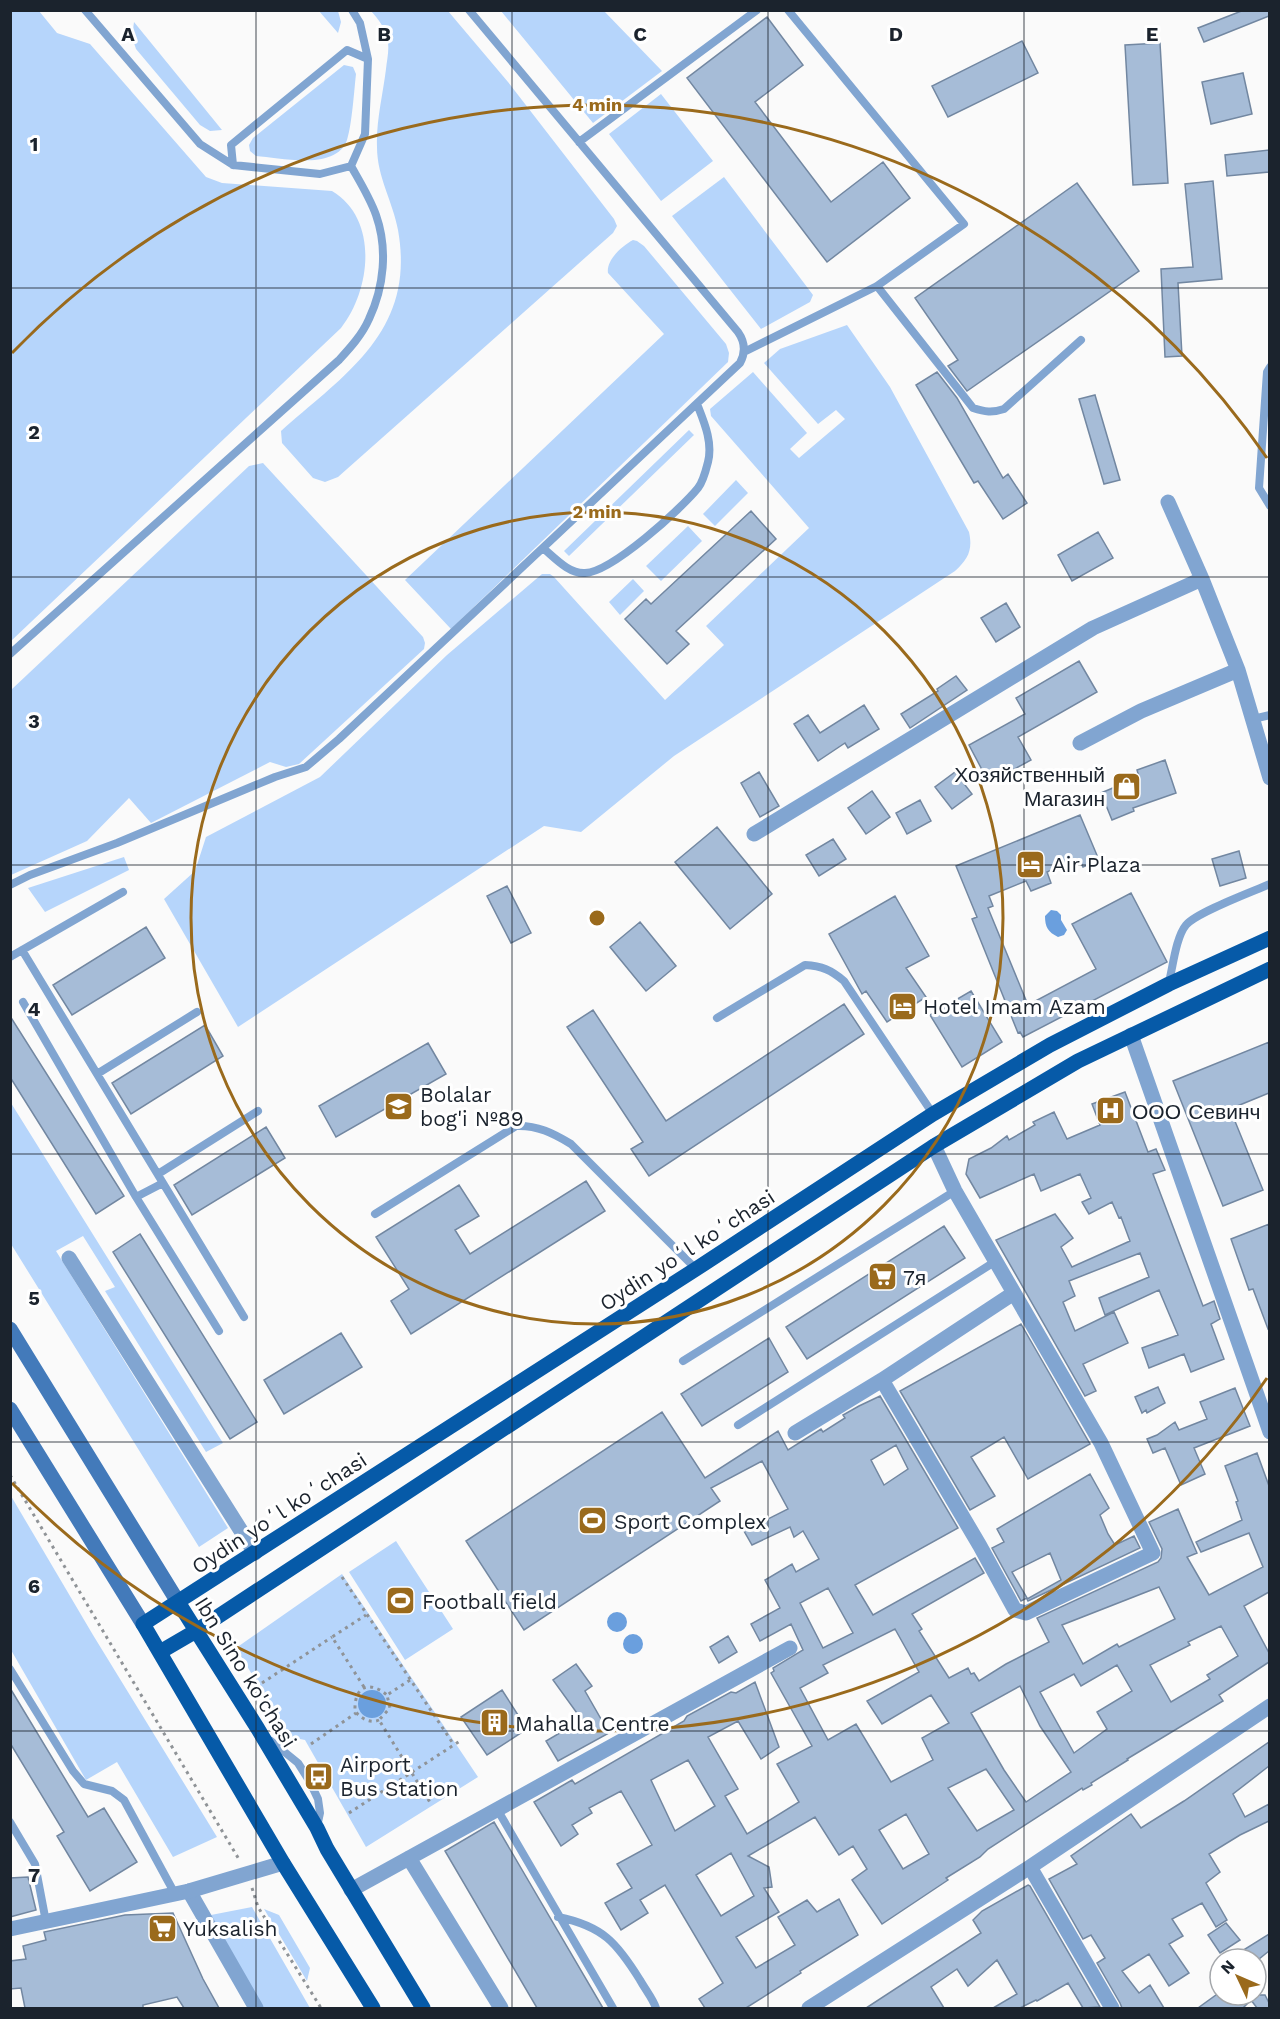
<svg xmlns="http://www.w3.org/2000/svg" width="1280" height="2019" viewBox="0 0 1280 2019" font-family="'Work Sans',sans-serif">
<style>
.green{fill:#b6d5fb}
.water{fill:#6a9fde}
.building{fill:#a6bcd7;stroke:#7287a1;stroke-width:1.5;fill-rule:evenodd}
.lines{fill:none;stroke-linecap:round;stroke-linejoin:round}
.path{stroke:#8f9397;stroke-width:3;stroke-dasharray:3 4.5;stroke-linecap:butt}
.service{stroke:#81a5d1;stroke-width:8}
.minor{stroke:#81a5d1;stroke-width:15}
.tertiary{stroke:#81a5d1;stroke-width:15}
.secondary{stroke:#437aba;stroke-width:15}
.primary{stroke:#065aa8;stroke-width:15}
.grid{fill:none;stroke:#1b232d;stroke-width:1.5;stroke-opacity:0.55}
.ring{fill:none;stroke:#9a6a1c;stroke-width:3}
.labels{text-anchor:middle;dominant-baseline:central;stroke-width:6;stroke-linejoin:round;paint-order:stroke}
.poi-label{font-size:21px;fill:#1b232d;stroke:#fff;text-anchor:start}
.street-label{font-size:21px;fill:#1b232d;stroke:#fff}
.grid-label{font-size:20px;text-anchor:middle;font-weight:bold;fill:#1b232d;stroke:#fff;stroke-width:6;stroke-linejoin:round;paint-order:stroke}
.centre{fill:#9a6a1c;stroke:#fff;stroke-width:3}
.ring-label{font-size:18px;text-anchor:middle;font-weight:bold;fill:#9a6a1c;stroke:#fff;stroke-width:6;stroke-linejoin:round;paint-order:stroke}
</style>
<rect width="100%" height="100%" fill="#fafafa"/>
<!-- green -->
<path class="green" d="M39 11 57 33 90 44 206 177 222 183 332 191C379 219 371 290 341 328L11 641 10 11Z
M319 11H338L341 22 338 33Z
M371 11H448L508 82 614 219 617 226 613 233 338 477 325 482 313 478 282 443 281 431C346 373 416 331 398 230 393 202 377 177 377 147 376 121 383 94 386 69 387 59 390 48 387 38 385 27 378 19 371 11Z
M501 11H604L662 71 593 123Z
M134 22 222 130 210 131 200 125 136 49 132 37Z
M344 65 353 67 356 74C354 92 352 124 347 140 336 171 281 158 256 156L250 151 249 145 253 138Z
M661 94 713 161 661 201 609 134Z
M724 177 813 295 810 302 761 329 672 216Z
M633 240 637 241 644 246 726 344 729 353 728 362 451 629 405 580 664 334 608 273C606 260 622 246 633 240Z
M847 325 890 387 969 532C973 550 968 559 955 571L674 756 581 832 544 826 238 1027 164 899 195 871 206 837 320 777 447 655 542 574H550L554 577 665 700 724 645 706 626 809 528 711 416 710 409 753 372 807 433 790 449 799 458 845 419 836 410 818 424 764 363 780 349Z
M689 430 694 435 569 556 564 551Z
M263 463 423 637 425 643 424 649 299 764 286 767 270 762 151 823 129 798 87 841 11 875V690L249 466Z
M736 480 748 493 715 526 703 514Z
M688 526 702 541 661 581 646 566Z
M633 579 644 591 620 615 609 602Z
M124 857 129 870 45 912 28 888Z
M11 1103 223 1443 206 1452 105 1291 115 1287 83 1236 56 1251 228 1528 199 1547 11 1244Z
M11 1496 93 1635 217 1837 173 1857 117 1762 86 1780 11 1650Z
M396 1541 453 1629 405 1660 349 1572Z
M342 1574 478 1777 366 1847 305 1740 290 1737 236 1648Z
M252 1907 310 2008H263L211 1915Z
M264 1909 279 1915 310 1968 307 1981Z"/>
<!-- water -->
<path class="water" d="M1051 910 1057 911 1061 915V920L1067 930 1064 935 1058 937C1048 932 1045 927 1045 916Z
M607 1622a10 10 0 1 1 20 0a10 10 0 1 1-20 0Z
M623 1644a10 10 0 1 1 20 0a10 10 0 1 1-20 0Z
M358 1704a14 14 0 1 1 28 0a14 14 0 1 1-28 0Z"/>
<!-- building -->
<path class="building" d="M1244 10H1269V16L1204 42 1198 28Z
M767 17 803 65 755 102 831 202 883 162 910 198 827 262 687 78Z
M1022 41 1038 73 948 117 932 86Z
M1160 43 1168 183 1133 185 1125 45Z
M1243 73 1252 114 1211 124 1202 82Z
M1269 150V172L1227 176 1225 155Z
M1213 181 1222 279 1178 283 1182 356 1165 357 1161 269 1193 267 1185 184Z
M1077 183 1139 271 967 391 948 366 958 360 915 298Z
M937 372 957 398 1003 478 1008 474 1027 503 1003 519 978 481 974 483 916 385Z
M1095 395 1120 480 1104 484 1079 399Z
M751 511 776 539 676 631 689 644 667 664 625 619 646 599 651 604Z
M1098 532 1113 558 1072 581 1058 555Z
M1006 603 1020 627 996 642 981 618Z
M1079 661 1097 692 1018 737 1031 760 989 783 969 745 1025 714 1016 698Z
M956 676 967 690 910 728 901 714 938 691 937 689Z
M864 705 879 729 848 748 845 743 818 761 794 724 808 715 820 733Z
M1165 760 1176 793 1133 808 1134 811 1112 820 1101 793 1139 777 1137 770Z
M759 772 779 806 760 817 741 783Z
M955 772 972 794 952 809 935 787Z
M872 791 890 817 866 834 848 808Z
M920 800 931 821 907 834 896 813Z
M1080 815 1099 860 1083 867 1079 859 1047 872 1051 883 1031 891 1026 881 989 896 993 906 988 908 1028 1005 1096 969 1072 924 1131 893 1167 962 1023 1037 1020 1032 1018 1033 972 919 977 917 956 866Z
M717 827 772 894 730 929 675 862Z
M833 839 846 859 819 876 806 855Z
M1239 851 1246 878 1220 886 1212 859Z
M507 886 531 933 511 943 487 896Z
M895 896 929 956 906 968 926 997 887 1022 866 991 862 994 829 934Z
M640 922 676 966 646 991 610 947Z
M146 927 165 958 72 1015 53 985Z
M971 991 1002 1042 962 1067 930 1015Z
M844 1004 864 1034 649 1176 631 1149 643 1142 567 1027 593 1010 666 1121Z
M10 1016 124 1196 96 1214 10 1077Z
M205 1025 223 1056 131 1114 112 1083Z
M1269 1042V1093L1230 1109 1263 1190 1223 1206 1173 1081Z
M428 1043 446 1074 336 1137 319 1106Z
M1125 1092 1148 1152 1156 1149 1165 1170 1153 1174 1203 1306 1214 1301 1220 1319 1211 1324 1224 1359 1191 1372 1184 1354 1149 1368 1142 1348 1178 1335 1159 1290 1105 1315 1099 1298 1149 1277 1140 1253 1069 1281 1075 1296 1063 1302 1075 1331 1114 1312 1128 1343 1083 1364 1096 1391 1085 1396 996 1240 1055 1214 1073 1238 1061 1247 1072 1267 1130 1241 1121 1217 1119 1218 1112 1202 1089 1214 1082 1202 1091 1198 1080 1174 1041 1191 1034 1174 980 1198 966 1174 969 1159 991 1148 1007 1136 1009 1140 1035 1125 1033 1122 1054 1112 1067 1139 1100 1125 1092 1104Z
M266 1127 285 1158 192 1215 174 1185Z
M586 1181 605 1211 411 1334 391 1301 409 1289 376 1237 459 1185 479 1216 455 1230 470 1254Z
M1269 1224V1328L1268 1329 1253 1289 1249 1290 1231 1239Z
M944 1226 965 1258 807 1359 786 1327Z
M140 1234 257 1422 230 1439 113 1252Z
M1021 1324 1090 1444 1028 1479 1004 1437 971 1457 995 1496 970 1510 900 1391Z
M341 1333 362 1367 284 1414 264 1380Z
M769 1338 788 1372 702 1426 681 1394Z
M1158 1387 1165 1403 1147 1413 1146 1410 1142 1413 1135 1397Z
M1235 1388 1250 1426 1194 1448 1205 1474 1181 1485 1165 1448 1153 1453 1147 1439 1157 1435 1175 1422 1179 1430 1207 1419 1200 1402Z
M880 1396 958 1528 855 1585 873 1615 975 1558 984 1573 912 1614 922 1629 919 1631 949 1678 968 1668 971 1674 974 1673 979 1681 1006 1664 1049 1642 1037 1618 1158 1562 1161 1558 1162 1549 1149 1522 1178 1509 1197 1553 1187 1557 1209 1595 1263 1567 1249 1533 1201 1552 1196 1542 1242 1520 1236 1502 1238 1501 1225 1466 1257 1453 1269 1486V1592L1244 1606 1269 1653V1662L1219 1695 1223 1701 1127 1759 1128 1760 1091 1783 1092 1785 1083 1790 1082 1788 988 1849 980 1857 946 1878 948 1880 882 1924 852 1880 867 1869 853 1846 839 1855 815 1817 748 1856 769 1867 772 1887 764 1888 779 1912 736 1937 756 1968 795 1945 778 1917 807 1900 817 1912 839 1899 858 1935 800 1971 801 1973 746 2008H705L699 1999 723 1983 665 1885 640 1900 648 1913 621 1930 605 1903 632 1888 617 1864 652 1845 621 1791 589 1808 592 1813 572 1825 578 1834 561 1846 534 1802 572 1780 575 1784 684 1721 687 1716 731 1692 736 1693 755 1682 779 1747 761 1759 738 1721 708 1737 738 1789 725 1796 747 1834 799 1802 777 1764 812 1746 771 1673 774 1671 773 1668 803 1650 791 1624 760 1641 751 1624 780 1608 765 1580 792 1564 796 1572 819 1559 803 1531 794 1537 790 1527 752 1545 744 1531 788 1509 762 1461 711 1488 720 1501 524 1630 466 1541 662 1412 705 1478 778 1431 788 1450 821 1429 823 1432 845 1418 843 1415 859 1406ZM896 1445 908 1469 884 1485 871 1460ZM1159 1587 1175 1619 1119 1647 1117 1644 1083 1664 1062 1625ZM828 1588 853 1633 823 1648 800 1603ZM1221 1626 1238 1656 1207 1675 1210 1679 1171 1702 1150 1665 1190 1645 1188 1642ZM895 1629 919 1672 867 1701 882 1724 931 1695 949 1723 922 1738 933 1760 891 1782 856 1724 828 1740 800 1688 828 1673 823 1665ZM1117 1665 1132 1691 1097 1712 1107 1729 1074 1753 1040 1692 1074 1674 1081 1686ZM1020 1686 1040 1726 1071 1772 1026 1802 1004 1770 971 1713ZM688 1760 715 1806 675 1831 651 1780ZM986 1769 1014 1810 977 1831 948 1788ZM906 1814 929 1854 903 1869 879 1830ZM731 1853 754 1896 721 1916 696 1875Z
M1090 1474 1109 1508 1100 1515 1108 1534 1115 1545 1134 1536 1140 1548 1028 1601 1027 1599 1061 1580 1050 1553 1012 1572 1027 1598 1021 1601 992 1548 1004 1542 997 1529Z
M728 1636 737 1652 719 1663 710 1647Z
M576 1664 592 1686 585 1691 609 1733 558 1761 546 1741 582 1720 553 1680Z
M10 1688 88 1817 104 1808 137 1862 90 1891 57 1836 64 1832 10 1743Z
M502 1690 527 1729 487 1755 461 1717Z
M1269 1742V1766L1233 1794 1245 1817 1269 1804V1821L1240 1835 1209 1854 1220 1872 1206 1883 1227 1920 1216 1927 1202 1903 1172 1919 1183 1936 1169 1944 1189 1973 1169 1986 1149 1954 1122 1971 1139 1993 1150 1985 1164 2008H1122L1120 2003 1097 1963 1105 1958 1091 1935 1083 1939 1049 1879 1077 1864 1071 1856 1131 1814 1141 1828 1184 1801Z
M494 1822 603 2008H537L445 1851Z
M28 1877 36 1910 10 1917V1878Z
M1028 1885 1030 1886 1100 2007 1083 2008 1068 1983 1037 2001 1036 2000 1020 2008H993L1017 1994 997 1960 968 1986 957 1969 931 1987 944 2008H866L981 1933 973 1920 982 1911Z
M173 1913 203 1979 219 2008H184L177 1997 143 2005V2008H25L21 1988 10 1989V1961L26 1959 23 1946 46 1940 44 1932 125 1915Z
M1226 1923 1240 1940 1220 1953 1208 1935Z
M1269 1934V1951L1259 1959H1229Z
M1216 1995H1265L1269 2003V2008H1257L1251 2000 1243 2008H1198Z"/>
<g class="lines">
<!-- path -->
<path class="path" d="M10 1475 240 1861
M342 1577 454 1745
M410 1680 387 1695 390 1708 379 1720 431 1804
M262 1683 332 1637
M364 1687 332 1637 366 1615
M379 1720C370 1724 360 1718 355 1711 354 1686 369 1680 387 1695
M311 1744 356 1713
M349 1813 460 1741
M252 1888 258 1907 321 2008"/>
<!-- service -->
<path class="service" d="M85 10 200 144 233 165
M352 10 360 23 368 59
M347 50 368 59 365 134 351 166 320 174 233 165 231 145Z
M579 142 757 10
M877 286 973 408C985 412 992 413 1004 409L1081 340
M744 352 877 286 964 224 788 10
M1270 367 1267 372 1259 488 1270 506
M543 548C555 558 569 574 585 573 612 572 681 509 698 488 703 482 706 470 708 462 713 442 704 422 697 404
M10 654 339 360C350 348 362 335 369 319 384 287 388 249 376 215 370 198 360 182 351 166
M1253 719 1270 715
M10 885 30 875 117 843 275 777 306 767 339 739 740 363C746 352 745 342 738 332L469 10
M22 950 244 1317
M10 957 123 892
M1169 982C1173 966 1176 937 1186 925 1197 912 1252 892 1270 884
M23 1002 136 1197 219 1331
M717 1018 805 965C822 966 831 970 844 981L933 1114
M97 1074 197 1012
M158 1174 258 1111
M136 1197 163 1183
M375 1214 516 1126C537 1125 553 1133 571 1144L696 1269
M683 1361 955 1191
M738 1425 996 1261
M10 1669 73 1771 84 1784 112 1791 124 1800 175 1894
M271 1741 298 1763 310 1782 318 1799 320 1813 317 1827
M497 1809 613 2008
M10 1822 35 1864 46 1922
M558 1917C603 1926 617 1943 640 1980 645 1989 653 1999 656 2008"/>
<!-- minor -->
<path class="minor" d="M1168 502 1202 579 1238 670 1270 778
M1080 743 1141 711 1238 670
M754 834 1093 628 1202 579
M1131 1035 1270 1432
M69 1258 255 1553
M882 1380 980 1546 1015 1610 1026 1613 1153 1553 1101 1443 1014 1293
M795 1433 882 1380 1014 1293 955 1191 934 1146
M409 1858 501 2008
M1030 1867 1112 2008
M351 1890 790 1648
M189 1891 256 2008
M809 2008 1030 1867 1270 1706"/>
<!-- tertiary -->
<path class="tertiary" d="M10 1929 189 1891 283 1863"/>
<!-- secondary -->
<path class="secondary" d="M10 1329 178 1602
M10 1409 143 1624"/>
<!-- primary -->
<path class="primary" d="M178 1602 258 1729 317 1828 327 1849 423 2008
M160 1652 196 1631 934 1146 1078 1061 1270 969
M373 2008 283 1863 143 1624 696 1269 933 1114 1050 1045 1169 984 1270 938"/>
</g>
<!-- grid -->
<path class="grid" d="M256 10V2008M512 10V2008M768 10V2008M1024 10V2008M10 288H1270M10 577H1270M10 865H1270M10 1154H1270M10 1442H1270M10 1731H1270"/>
<!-- distance rings -->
<g class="ring">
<circle cx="597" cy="918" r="406"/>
<path d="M1267 1378A813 813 0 0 1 12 1483M12 353A813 813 0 0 1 1267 458"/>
</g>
<!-- icons -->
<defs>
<symbol id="shop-square" viewBox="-11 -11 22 22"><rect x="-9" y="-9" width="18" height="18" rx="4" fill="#9a6a1c" stroke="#fff"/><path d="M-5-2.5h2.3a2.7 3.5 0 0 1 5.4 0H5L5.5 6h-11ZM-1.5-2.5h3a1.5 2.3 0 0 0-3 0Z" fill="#fff"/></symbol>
<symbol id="hotel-square" viewBox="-11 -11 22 22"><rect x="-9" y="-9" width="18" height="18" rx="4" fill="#9a6a1c" stroke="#fff"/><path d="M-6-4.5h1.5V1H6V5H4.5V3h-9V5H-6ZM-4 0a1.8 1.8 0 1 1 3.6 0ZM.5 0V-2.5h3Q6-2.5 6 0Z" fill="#fff"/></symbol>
<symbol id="school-square" viewBox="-11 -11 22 22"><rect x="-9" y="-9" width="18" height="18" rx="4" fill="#9a6a1c" stroke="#fff"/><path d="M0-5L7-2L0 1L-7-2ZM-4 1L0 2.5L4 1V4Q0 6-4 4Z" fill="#fff"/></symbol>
<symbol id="hospital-square" viewBox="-11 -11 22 22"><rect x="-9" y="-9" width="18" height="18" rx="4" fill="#9a6a1c" stroke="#fff"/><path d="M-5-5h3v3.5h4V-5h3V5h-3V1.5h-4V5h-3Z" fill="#fff"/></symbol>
<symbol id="supermarket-square" viewBox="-11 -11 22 22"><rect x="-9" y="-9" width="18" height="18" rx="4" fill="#9a6a1c" stroke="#fff"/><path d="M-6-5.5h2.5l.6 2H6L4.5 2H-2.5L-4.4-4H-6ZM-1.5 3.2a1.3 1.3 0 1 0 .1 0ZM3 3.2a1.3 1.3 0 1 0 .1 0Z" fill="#fff"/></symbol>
<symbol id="stadium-square" viewBox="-11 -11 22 22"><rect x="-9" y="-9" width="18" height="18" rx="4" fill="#9a6a1c" stroke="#fff"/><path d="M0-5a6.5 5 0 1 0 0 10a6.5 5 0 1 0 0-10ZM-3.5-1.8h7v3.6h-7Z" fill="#fff"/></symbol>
<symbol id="building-square" viewBox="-11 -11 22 22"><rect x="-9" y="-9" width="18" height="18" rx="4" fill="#9a6a1c" stroke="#fff"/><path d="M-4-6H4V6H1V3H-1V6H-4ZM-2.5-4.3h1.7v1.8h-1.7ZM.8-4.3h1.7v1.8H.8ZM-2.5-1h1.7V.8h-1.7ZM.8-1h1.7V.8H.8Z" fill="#fff"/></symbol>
<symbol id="bus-square" viewBox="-11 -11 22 22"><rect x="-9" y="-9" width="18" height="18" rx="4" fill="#9a6a1c" stroke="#fff"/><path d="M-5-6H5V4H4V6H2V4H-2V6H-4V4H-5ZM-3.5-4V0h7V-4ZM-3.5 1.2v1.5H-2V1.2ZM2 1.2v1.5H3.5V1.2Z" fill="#fff"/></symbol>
</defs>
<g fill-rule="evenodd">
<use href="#shop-square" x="1110" y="770" width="33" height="33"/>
<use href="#hotel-square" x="1014" y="848" width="33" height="33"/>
<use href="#hotel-square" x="886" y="990" width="33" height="33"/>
<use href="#school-square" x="382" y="1090" width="33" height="33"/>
<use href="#hospital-square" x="1094" y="1094" width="33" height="33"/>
<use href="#supermarket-square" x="866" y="1260" width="33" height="33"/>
<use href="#stadium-square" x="576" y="1504" width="33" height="33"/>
<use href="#stadium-square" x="384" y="1584" width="33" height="33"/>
<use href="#building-square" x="478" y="1706" width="33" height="33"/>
<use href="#bus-square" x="302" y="1760" width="33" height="33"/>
<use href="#supermarket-square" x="146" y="1912" width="33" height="33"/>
</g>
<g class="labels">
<!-- poi labels -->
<g class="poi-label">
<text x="1105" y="774" text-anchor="end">Хозяйственный<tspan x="1105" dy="24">Магазин</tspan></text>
<text x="1052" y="864">Air Plaza</text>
<text x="923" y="1006">Hotel Imam Azam</text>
<text x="420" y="1094">Bolalar<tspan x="420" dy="24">bog'i №89</tspan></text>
<text x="1132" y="1111">ООО Севинч</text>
<text x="903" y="1277">7я</text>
<text x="614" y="1521">Sport Complex</text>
<text x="422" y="1601">Football field</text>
<text x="515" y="1723">Mahalla Centre</text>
<text x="340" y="1764">Airport<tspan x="340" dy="24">Bus Station</tspan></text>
<text x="183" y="1928">Yuksalish</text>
</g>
<!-- street labels -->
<g class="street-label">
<text transform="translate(687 1250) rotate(-33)">Oydin yoʻl koʻchasi</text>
<text transform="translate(279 1513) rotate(-33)">Oydin yoʻl koʻchasi</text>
<text transform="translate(246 1672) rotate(58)">Ibn Sino ko'chasi</text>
</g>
</g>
<g class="grid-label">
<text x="128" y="41">A</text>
<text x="384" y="41">B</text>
<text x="640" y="41">C</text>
<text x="896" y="41">D</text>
<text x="1152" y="41">E</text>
<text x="34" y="151">1</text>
<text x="34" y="439">2</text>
<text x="34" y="728">3</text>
<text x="34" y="1016">4</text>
<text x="34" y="1305">5</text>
<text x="34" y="1593">6</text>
<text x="34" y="1882">7</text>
</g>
<circle cx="597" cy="918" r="9" class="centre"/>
<g class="ring-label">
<text x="597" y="111">4 min</text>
<text x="597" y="518">2 min</text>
</g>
<!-- border -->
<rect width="1280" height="2019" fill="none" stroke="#1b232d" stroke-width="24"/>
<!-- north arrow -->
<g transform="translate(1238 1977) rotate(314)"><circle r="28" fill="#ffffff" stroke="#a4a7ab" stroke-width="1.5"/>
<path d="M0-4.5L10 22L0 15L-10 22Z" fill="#9a6a1c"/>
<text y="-9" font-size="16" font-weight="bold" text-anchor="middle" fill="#1b232d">N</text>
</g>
</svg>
